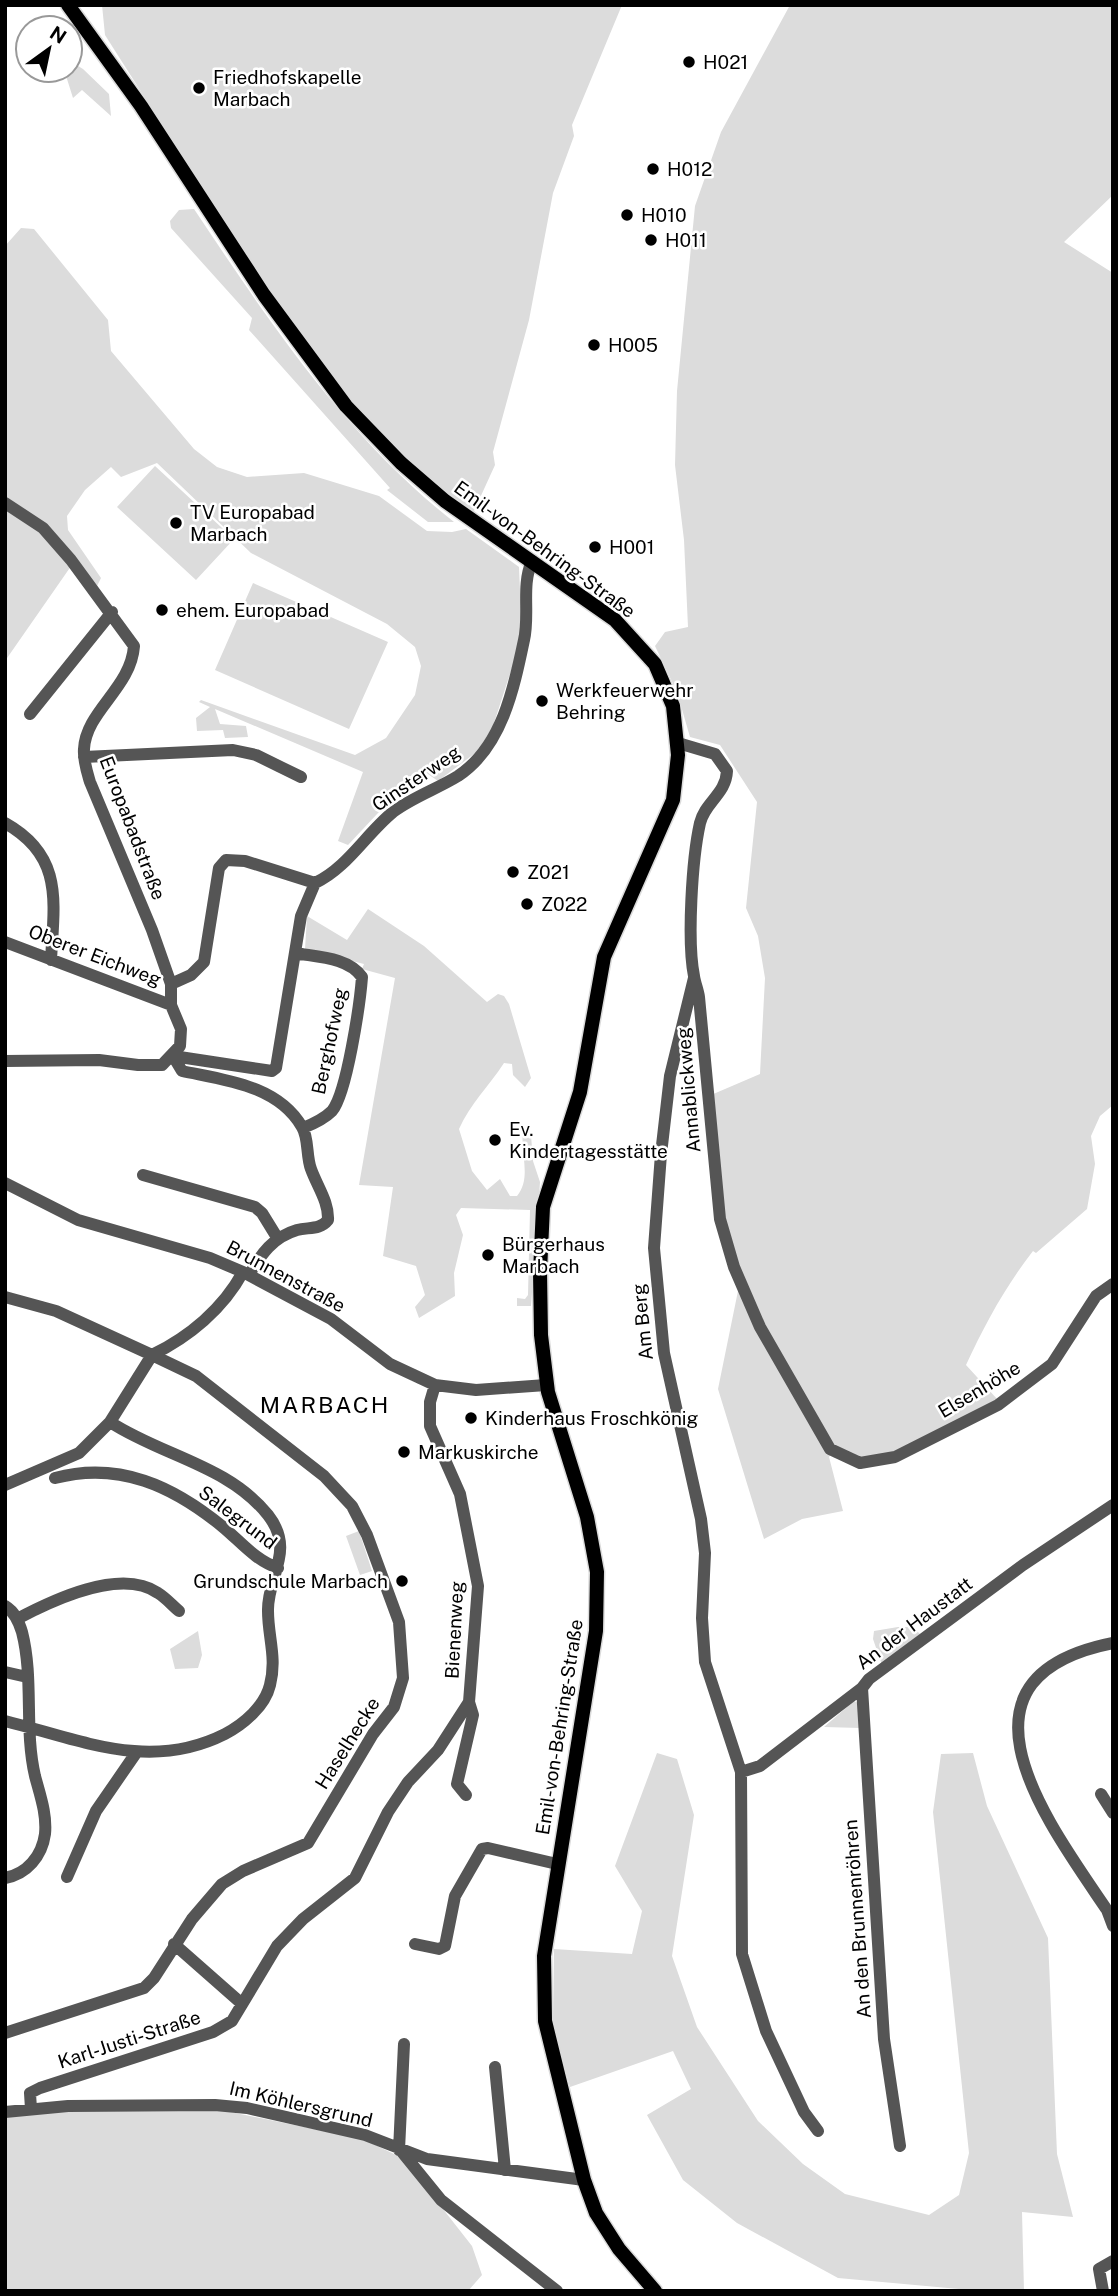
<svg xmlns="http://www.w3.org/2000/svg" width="1118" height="2296" viewBox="0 0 1118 2296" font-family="'Public Sans',sans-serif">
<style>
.green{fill:#dcdcdc}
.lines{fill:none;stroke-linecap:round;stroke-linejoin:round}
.major-casing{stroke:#dbdbdb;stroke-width:17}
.minor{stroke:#555;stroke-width:12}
.major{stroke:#000;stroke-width:14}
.poi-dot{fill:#000;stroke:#fff;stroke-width:2.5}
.labels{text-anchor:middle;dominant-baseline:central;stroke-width:5;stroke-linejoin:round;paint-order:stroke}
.poi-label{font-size:19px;fill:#000;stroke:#fff;text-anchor:start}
.street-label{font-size:19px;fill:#000;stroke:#fff}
.quarter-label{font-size:23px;letter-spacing:2px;fill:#000;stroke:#fff}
</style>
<rect width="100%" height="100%" fill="#fff"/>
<!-- green -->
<path class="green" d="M102 5H622L572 125 574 136 553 193 529 320 493 452 495 465 474 511C364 449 291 328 225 224 185 161 145 98 105 35Z
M790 5H1113V195L1064 242 1113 273V1105L1100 1116 1091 1136 1095 1164 1087 1209 1036 1253 1033 1251C1005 1287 985 1324 966 1365L998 1400 894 1454 859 1460 834 1449 829 1457 843 1511 802 1519 764 1539 718 1389 739 1286 724 1218 711 1095 760 1074 765 978 758 936 746 908 757 802 720 745 690 737 677 692 655 646 665 632 688 627 684 540 675 465 677 391 695 206 721 132Z
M70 61 83 69 109 94 111 116 82 90 73 98 67 79 61 70H70Z
M194 209C270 323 345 436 454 522H428L387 490 390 488 249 330 252 318 171 228 170 221 179 210Z
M21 228 34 229 108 320 111 351 194 449 217 467 247 477 304 473 379 496 427 531 452 532 466 529 519 567 522 637 493 726 478 751 438 781 425 772 393 797 348 845 338 841 363 772 215 709 220 724 246 726 248 737 225 738 223 730 197 731 196 718 210 707 199 702 201 700 355 755 386 738 415 695 421 666 415 647 387 624 251 553 157 463 121 477 111 467 85 490 67 516 68 530 101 578 97 586 76 559 5 661V246Z
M155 466 234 539 196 580 117 507Z
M253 583 388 642 349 729 215 670Z
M368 909 424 946 487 1002 498 994 504 996 509 1004 531 1078 525 1087 513 1075 512 1064 504 1063C489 1086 470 1104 459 1129L472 1171 487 1190 500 1179 510 1196H517C532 1178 520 1154 523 1131L526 1129 531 1135 533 1161 540 1182 531 1306H517V1298L525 1299 528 1295 530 1210 461 1208 456 1215 463 1235 454 1273 455 1296 419 1318 415 1307 425 1295 416 1266 383 1256 393 1187 359 1185 395 978 362 969 364 964 305 949 307 916 347 940Z
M359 1531 372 1571 360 1575 346 1536Z
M898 1627H913L920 1634 882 1665 873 1639 874 1631Z
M198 1631 202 1655 198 1668 175 1669 170 1649Z
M854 1701 858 1703 860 1728 824 1727Z
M657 1753 677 1759 694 1815 672 1956 697 2027 758 2121 803 2164 845 2194 929 2215 959 2195 969 2153 933 1812 941 1754 973 1753 987 1806 1048 1938 1057 2154 1073 2217 1022 2212 1024 2291H981L838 2278 737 2223 683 2180 647 2115 691 2089 673 2051 570 2087 553 2026 554 1949 632 1954 642 1911 615 1866Z
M68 2110 226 2111 363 2139 396 2155 410 2167 472 2246 482 2275 468 2291H5V2116Z"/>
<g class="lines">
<defs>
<path id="major" d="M68 5 141 106 264 295 346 406 401 463 445 501 615 620 655 664 673 706 678 755 673 800 604 957 580 1092 543 1207 540 1272 541 1335 548 1392 587 1517 597 1572 596 1631 544 1956 545 2021 584 2180 596 2213 619 2249 655 2291"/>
</defs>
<!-- major casing -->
<use href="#major" class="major-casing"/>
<!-- minor -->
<path class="minor" d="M5 503 43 528 71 560 134 646C131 688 86 711 84 749 83 760 87 772 90 782L152 930 171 984V1005L181 1029 180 1046 162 1065H138L99 1060 5 1061
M30 714 112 612
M678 743 715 754 727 771C726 794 705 802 700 823 692 859 687 941 694 976 695 983 698 990 699 997L720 1219 734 1267 760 1327 830 1449 860 1463 895 1457 998 1405 1052 1364 1096 1296 1113 1284
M84 757 233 750 256 755 301 777
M5 823C64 856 54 902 51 960
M5 942 171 1005
M295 953C317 957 348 957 362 977 360 1003 347 1093 332 1111 324 1119 313 1124 303 1128
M694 978 670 1076 661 1154 654 1248 664 1353 701 1519 705 1553 702 1618 705 1662 741 1772 742 1954 766 2031 804 2112 818 2131
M171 984 191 975 204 962 219 868 226 860 245 861 315 883
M173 1056 272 1071 276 1068 301 916 315 883C347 868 366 834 393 812 413 797 437 789 458 776 502 747 514 688 524 640 530 614 521 586 532 561
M173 1056 182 1071C224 1080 278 1085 302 1127 309 1138 306 1156 311 1169 317 1186 329 1202 328 1220 320 1230 309 1227 297 1230 273 1237 261 1254 249 1275
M143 1175 255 1207 262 1213 278 1239
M5 1183 78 1220 210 1258 243 1272 331 1319 390 1364 435 1385 476 1390 546 1385
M5 1297 56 1311 152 1355C189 1337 223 1309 243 1272
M435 1385 430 1402V1426L460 1494 478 1586 469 1702 473 1715 457 1784 466 1795
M55 1478C119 1461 173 1486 223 1527 241 1542 255 1560 278 1568
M5 1485 79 1453 110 1422 152 1355 196 1376 324 1476 352 1506 367 1535 399 1622 403 1678 394 1707 373 1734 308 1843 243 1871 222 1884 192 1919 154 1978 144 1988 5 2033
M5 1606C15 1612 19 1622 22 1632 34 1679 24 1729 35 1776 40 1795 47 1814 45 1834 42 1856 27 1874 5 1878
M17 1619C51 1601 120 1567 158 1593 166 1598 172 1605 179 1611
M1113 1643C937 1678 1049 1824 1107 1910L1113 1926
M5 1672 27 1677
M862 1688 884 2039 900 2146
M5 1721C81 1740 150 1772 225 1734 244 1724 265 1706 270 1685 277 1658 268 1637 268 1611 267 1576 296 1551 268 1515 228 1465 162 1456 110 1422
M741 1772 760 1766 862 1688 869 1679 1023 1565 1113 1505
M1101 1794 1113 1813
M67 1877 96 1811 136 1753
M174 1944 241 2003
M415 1944 439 1949 445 1946 455 1896 482 1849 488 1848 557 1864
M495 2067 505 2170
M31 2109 30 2093 40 2088 213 2032 232 2021 277 1946 303 1919 355 1878 388 1812 408 1782 438 1750 469 1702
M5 2112 68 2106 215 2105 247 2108 365 2135 427 2159 584 2180
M399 2150 404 2044
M402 2152 441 2200 557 2291
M1103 2291 1099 2269 1113 2261"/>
<!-- major -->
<use href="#major" class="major"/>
</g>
<!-- markers -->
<g class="poi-dot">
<circle cx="689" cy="62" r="7"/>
<circle cx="199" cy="88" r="7"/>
<circle cx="653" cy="169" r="7"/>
<circle cx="627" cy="215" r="7"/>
<circle cx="651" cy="240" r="7"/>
<circle cx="594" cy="345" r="7"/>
<circle cx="176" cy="523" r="7"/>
<circle cx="595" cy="547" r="7"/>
<circle cx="162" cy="610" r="7"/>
<circle cx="542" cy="701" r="7"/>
<circle cx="513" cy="872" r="7"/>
<circle cx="527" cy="904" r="7"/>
<circle cx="495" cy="1140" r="7"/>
<circle cx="488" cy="1255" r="7"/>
<circle cx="471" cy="1418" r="7"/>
<circle cx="404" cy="1452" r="7"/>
<circle cx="402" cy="1581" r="7"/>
</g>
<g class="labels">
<!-- poi labels -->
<g class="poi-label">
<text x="703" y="62">H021</text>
<text x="213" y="77">Friedhofskapelle<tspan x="213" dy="22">Marbach</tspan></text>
<text x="667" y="169">H012</text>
<text x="641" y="215">H010</text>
<text x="665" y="240">H011</text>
<text x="608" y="345">H005</text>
<text x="190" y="512">TV Europabad<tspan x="190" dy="22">Marbach</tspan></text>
<text x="609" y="547">H001</text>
<text x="176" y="610">ehem. Europabad</text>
<text x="556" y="690">Werkfeuerwehr<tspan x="556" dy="22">Behring</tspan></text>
<text x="527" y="872">Z021</text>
<text x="541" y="904">Z022</text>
<text x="509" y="1129">Ev.<tspan x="509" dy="22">Kindertagesstätte</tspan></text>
<text x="502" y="1244">Bürgerhaus<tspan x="502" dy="22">Marbach</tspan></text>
<text x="485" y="1418">Kinderhaus Froschkönig</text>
<text x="418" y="1452">Markuskirche</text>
<text x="388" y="1581" text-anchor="end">Grundschule Marbach</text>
</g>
<!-- street labels -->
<g class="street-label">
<text transform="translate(545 549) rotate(36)">Emil-von-Behring-Straße</text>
<text transform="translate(416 778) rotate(-34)">Ginsterweg</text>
<text transform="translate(133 828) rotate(69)">Europabadstraße</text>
<text transform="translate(95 955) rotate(21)">Oberer Eichweg</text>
<text transform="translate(329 1041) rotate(-78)">Berghofweg</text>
<text transform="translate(688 1090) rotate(-95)">Annablickweg</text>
<text transform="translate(286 1276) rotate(28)">Brunnenstraße</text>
<text transform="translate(642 1322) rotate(-96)">Am Berg</text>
<text transform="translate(979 1389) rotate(-31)">Elsenhöhe</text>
<text transform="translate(238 1517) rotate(37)">Salegrund</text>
<text transform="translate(914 1623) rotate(-37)">An der Haustatt</text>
<text transform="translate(454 1630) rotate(-87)">Bienenweg</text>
<text transform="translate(559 1727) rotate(-81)">Emil-von-Behring-Straße</text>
<text transform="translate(347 1743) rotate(-58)">Haselhecke</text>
<text transform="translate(857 1919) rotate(-94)">An den Brunnenröhren</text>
<text transform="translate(129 2039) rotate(-18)">Karl-Justi-Straße</text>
<text transform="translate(301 2104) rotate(13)">Im Köhlersgrund</text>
</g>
<!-- quarter labels -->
<g class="quarter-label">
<text x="325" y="1404">MARBACH</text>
</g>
</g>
<!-- border -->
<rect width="1118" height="2296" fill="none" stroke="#000000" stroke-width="14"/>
<!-- north arrow -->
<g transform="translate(49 49) rotate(33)"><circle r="33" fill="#ffffff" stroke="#999999" stroke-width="2"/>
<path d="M0-5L12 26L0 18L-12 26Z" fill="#000000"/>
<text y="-10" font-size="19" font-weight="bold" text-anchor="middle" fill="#000000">N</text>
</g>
</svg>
